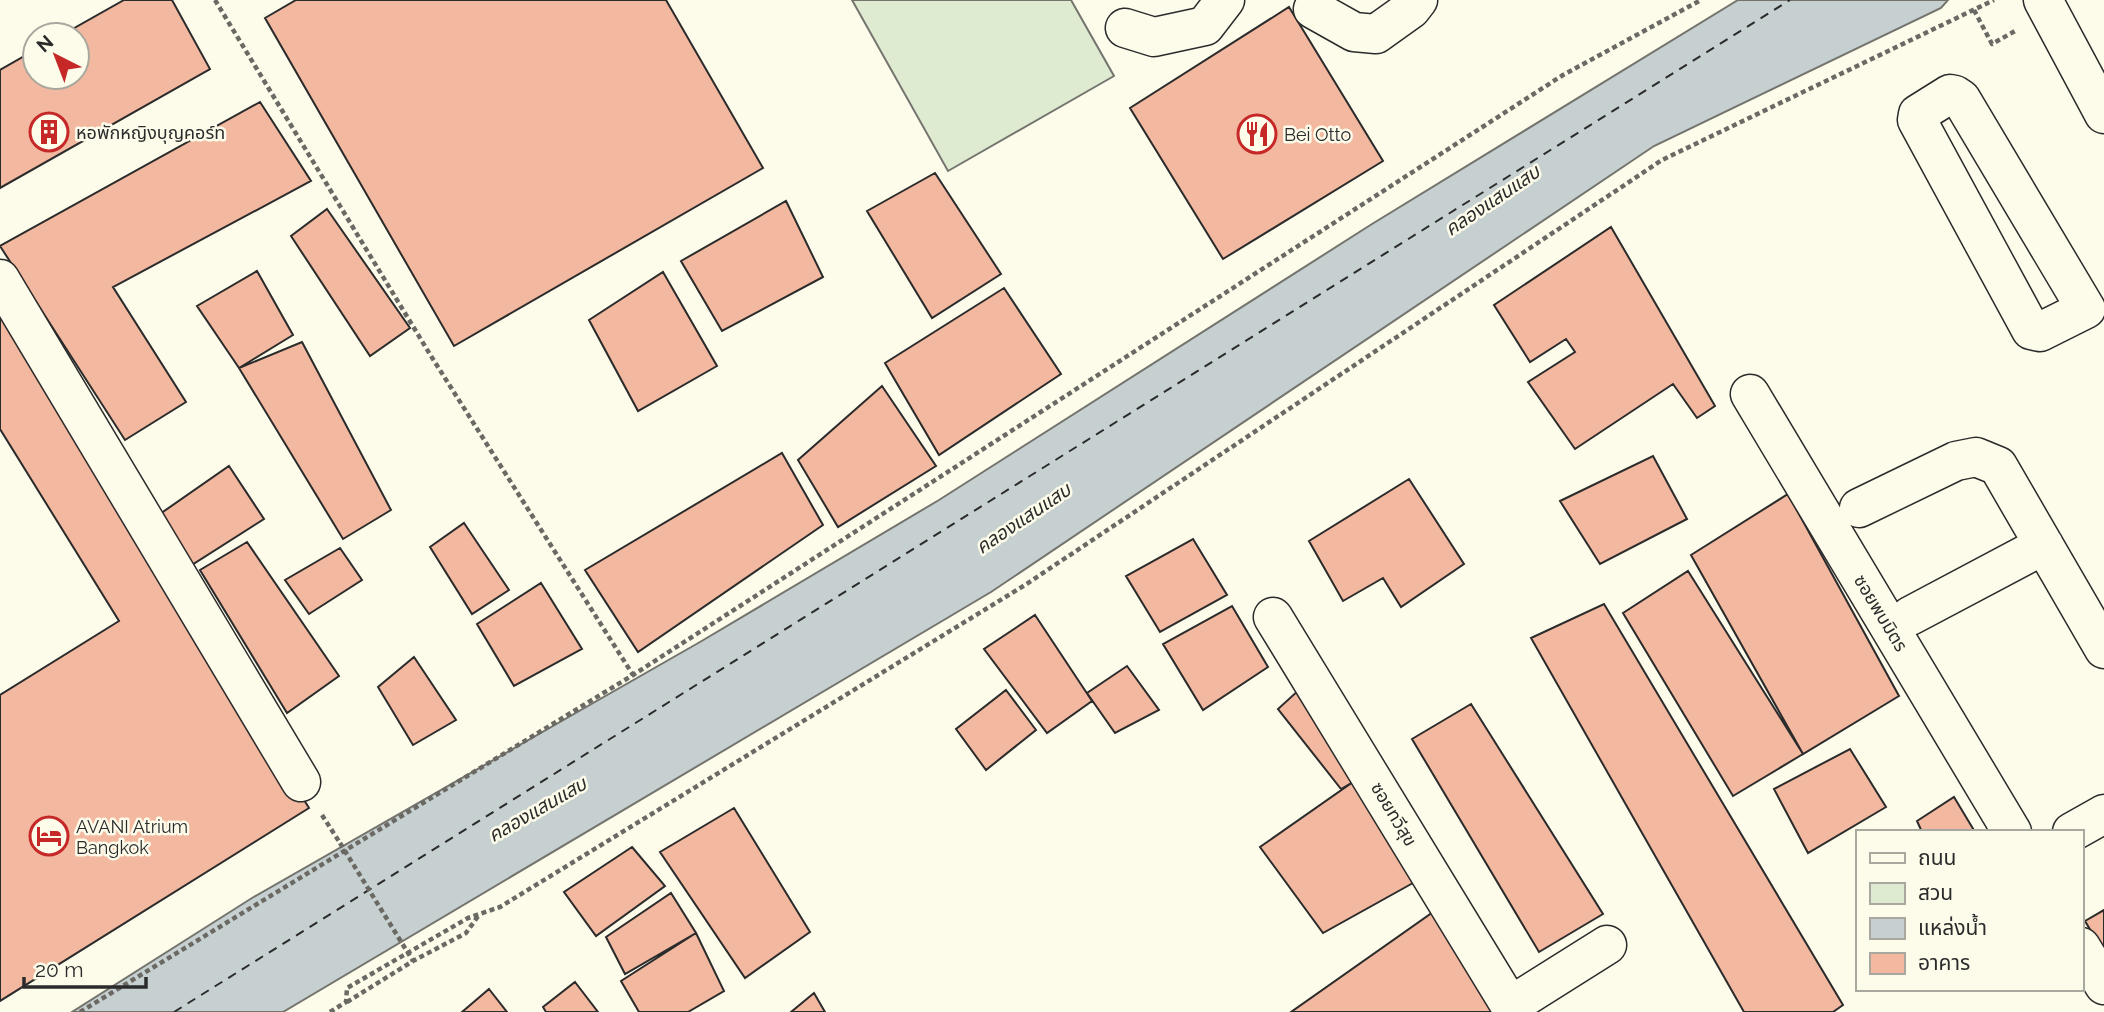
<svg xmlns="http://www.w3.org/2000/svg" width="2104" height="1012" viewBox="0 0 2104 1012" font-family="Raleway,'Noto Sans Thai',sans-serif">
<style>
.green{fill:#deebd1;stroke:#74746e;stroke-width:2}
.water{fill:#c7d0d0;stroke:#74746e;stroke-width:2}
.lines{fill:none;stroke-linecap:round;stroke-linejoin:round}
.ferry{stroke:#2b2b2b;stroke-width:2;stroke-dasharray:9 7;stroke-linecap:butt}
.building{fill:#f2b8a0;stroke:#2b2b2b;stroke-width:2}
.minor-casing{stroke:#2b2b2b;stroke-width:41}
.path{stroke:#6a6964;stroke-width:4.5;stroke-dasharray:5 3.5;stroke-linecap:butt}
.minor{stroke:#fdfbea;stroke-width:38}
.path-bridge{stroke:#6a6964;stroke-width:4.5;stroke-dasharray:5 3.5;stroke-linecap:butt}
.labels{text-anchor:middle;dominant-baseline:central;stroke-width:5;stroke-linejoin:round;paint-order:stroke}
.poi-label{font-size:18px;fill:#2b2b2b;stroke:#fdfbea;text-anchor:start}
.street-label{font-size:18px;fill:#2b2b2b;stroke:#fdfbea}
.water-label{font-size:19px;font-style:italic;fill:#2b2b2b;stroke:#fdfbea}
</style>
<rect width="100%" height="100%" fill="#fdfbea"/>
<!-- green -->
<path class="green" d="M852 0H1071L1114 76 948 171Z"/>
<!-- water -->
<path class="water" d="M1738 0H1948L1941 8 1654 146 991 592 283 1012H72L252 898 700 642 939 500 1372 224Z"/>
<g class="lines">
<!-- ferry -->
<path class="ferry" d="M174 1012 1790 0"/>
</g>
<!-- building -->
<path class="building" d="M124 0H172L210 69 0 188V70L35 50V77H77V35H62Z
M296 0H666L763 168 454 346 265 18Z
M1289 7 1383 161 1223 259 1130 108Z
M260 102 311 181 113 287 186 402 125 440 0 246Z
M935 173 1001 274 932 318 867 211Z
M786 201 823 277 722 331 681 261Z
M327 209 410 328 370 356 291 236Z
M1611 227 1715 406 1697 418 1673 384 1575 449 1528 382 1575 352 1566 339 1530 362 1494 305Z
M257 271 293 335 239 368 197 306Z
M663 272 717 366 638 411 589 320Z
M1004 288 1061 374 939 455 885 363Z
M0 311 309 808 0 1001V695L119 621 0 429Z
M302 342 391 510 343 539 239 368Z
M882 386 936 466 838 527 798 460Z
M782 453 823 525 638 652 585 570Z
M1653 456 1687 519 1600 564 1560 501Z
M229 466 264 519 187 568 157 516Z
M1409 479 1464 564 1401 607 1383 578 1343 601 1309 541Z
M1788 494 1899 696 1803 754 1691 555Z
M464 523 509 590 472 614 430 547Z
M1193 539 1227 595 1160 632 1126 576Z
M247 542 339 676 287 713 200 570Z
M340 548 362 580 309 614 285 580Z
M1688 571 1803 754 1733 796 1623 613Z
M541 583 582 649 514 686 477 624Z
M1604 604 1843 1005 1833 1012H1744L1531 638Z
M1232 606 1268 667 1203 710 1163 644Z
M1035 615 1092 701 1047 733 984 649Z
M414 657 456 720 413 745 378 687Z
M1127 666 1159 710 1115 733 1087 693Z
M1301 688 1353 782 1341 789 1278 709Z
M1006 690 1036 730 986 770 956 729Z
M1471 704 1603 914 1539 952 1412 739Z
M1850 749 1886 807 1808 853 1774 789Z
M1353 782 1413 883 1323 933 1260 847Z
M1954 797 1975 832H1922L1917 821Z
M734 808 810 932 745 978 660 852Z
M632 847 665 886 596 936 564 892Z
M671 893 696 933 625 974 606 937Z
M1436 910 1498 1012H1291Z
M2104 910V953L2085 921Z
M696 933 724 991 688 1012H639L621 981Z
M575 982 598 1012H546L543 1007Z
M489 989 507 1012H462Z
M814 993 825 1012H791Z"/>
<g class="lines">
<defs>
<path id="minor" d="M2043 0 2104 114
M1313 9 1354 32 1376 34 1411 9 1418 0
M1125 28 1154 37 1205 26 1225 0
M1950 94 1955 95 1961 99 2086 309 2040 332 2031 330 1917 120 1918 114Z
M0 279 301 782
M1750 394 2012 832
M1859 508 1956 461 1976 457 1998 466 2104 649
M1910 616 2044 545
M1273 617 1514 1012
M2072 832 2104 814
M2081 947 2104 985
M1510 1006 1607 945"/>
</defs>
<!-- minor casing -->
<use href="#minor" class="minor-casing"/>
<!-- path -->
<path class="path" d="M215 0 431 356 633 675
M1974 10 1992 44 2015 31
M322 815 340 843
M347 1002 413 961 466 933 479 915
M80 1012 633 675 1563 75 1701 0
M330 1012 346 1002 347 988 468 918 500 907 1025 585 1662 160 1994 0"/>
<!-- minor -->
<use href="#minor" class="minor"/>
<!-- path-bridge -->
<path class="path-bridge" d="M340 843 413 961"/>
</g>
<!-- icons -->
<defs>
<symbol id="building-ring" viewBox="-11 -11 22 22"><circle r="9.5" fill="#fdfbea" stroke="#c62828" stroke-width="1.5"/><path d="M-4-6H4V6H1V3H-1V6H-4ZM-2.5-4.3h1.7v1.8h-1.7ZM.8-4.3h1.7v1.8H.8ZM-2.5-1h1.7V.8h-1.7ZM.8-1h1.7V.8H.8Z" fill="#c62828"/></symbol>
<symbol id="restaurant-ring" viewBox="-11 -11 22 22"><circle r="9.5" fill="#fdfbea" stroke="#c62828" stroke-width="1.5"/><path d="M-5-6h1v4h1v-4h1v4h1v-4h1v5L-1.5 .5V6h-2V.5L-5-1ZM5-6V6H3V1.5H1.5Q1.5-4 5-6Z" fill="#c62828"/></symbol>
<symbol id="hotel-ring" viewBox="-11 -11 22 22"><circle r="9.5" fill="#fdfbea" stroke="#c62828" stroke-width="1.5"/><path d="M-6-4.5h1.5V1H6V5H4.5V3h-9V5H-6ZM-4 0a1.8 1.8 0 1 1 3.6 0ZM.5 0V-2.5h3Q6-2.5 6 0Z" fill="#c62828"/></symbol>
</defs>
<g fill-rule="evenodd">
<use href="#building-ring" x="27" y="110" width="44" height="44"/>
<use href="#restaurant-ring" x="1235" y="112" width="44" height="44"/>
<use href="#hotel-ring" x="27" y="814" width="44" height="44"/>
</g>
<g class="labels">
<!-- poi labels -->
<g class="poi-label">
<text x="76" y="132">หอพักหญิงบุญคอร์ท</text>
<text x="1284" y="134">Bei Otto</text>
<text x="76" y="826">AVANI Atrium<tspan x="76" dy="21">Bangkok</tspan></text>
</g>
<!-- street labels -->
<g class="street-label">
<text transform="translate(1881 613) rotate(59)">ซอยพบมิตร</text>
<text transform="translate(1394 814) rotate(59)">ซอยทวีสุข</text>
</g>
<!-- water labels -->
<g class="water-label">
<text transform="translate(1492 200) rotate(-34)">คลองแสนแสบ</text>
<text transform="translate(1023 518) rotate(-34)">คลองแสนแสบ</text>
<text transform="translate(537 809) rotate(-30)">คลองแสนแสบ</text>
</g>
</g>
<!-- legend -->
<rect x="1856" y="830" width="228" height="161" fill="#fdfbea" stroke="#a9a89e" stroke-width="2"/>
<rect x="1870" y="853" width="35" height="10" fill="#fdfbea" stroke="#a9a89e" stroke-width="2"/>
<text x="1918" y="865" font-size="21" fill="#2b2b2b">ถนน</text>
<rect x="1870" y="883" width="35" height="21" fill="#deebd1" stroke="#a9a89e" stroke-width="2"/>
<text x="1918" y="900" font-size="21" fill="#2b2b2b">สวน</text>
<rect x="1870" y="918" width="35" height="21" fill="#c7d0d0" stroke="#a9a89e" stroke-width="2"/>
<text x="1918" y="935" font-size="21" fill="#2b2b2b">แหล่งน้ำ</text>
<rect x="1870" y="953" width="35" height="21" fill="#f2b8a0" stroke="#a9a89e" stroke-width="2"/>
<text x="1918" y="970" font-size="21" fill="#2b2b2b">อาคาร</text>
<!-- north arrow -->
<g transform="translate(56 56) rotate(318)"><circle r="33" fill="#fdfbea" stroke="#a9a89e" stroke-width="2"/>
<path d="M0-5L12 26L0 18L-12 26Z" fill="#c62828"/>
<text y="-10" font-size="19" font-weight="bold" text-anchor="middle" fill="#2b2b2b">N</text>
</g>
<!-- scale -->
<path d="M24 977v10h122v-10" fill="none" stroke="#2b2b2b" stroke-width="3.5"/>
<text x="35" y="977" font-size="21" fill="#2b2b2b" stroke="#fdfbea" stroke-width="5" paint-order="stroke">20 m</text>
</svg>
